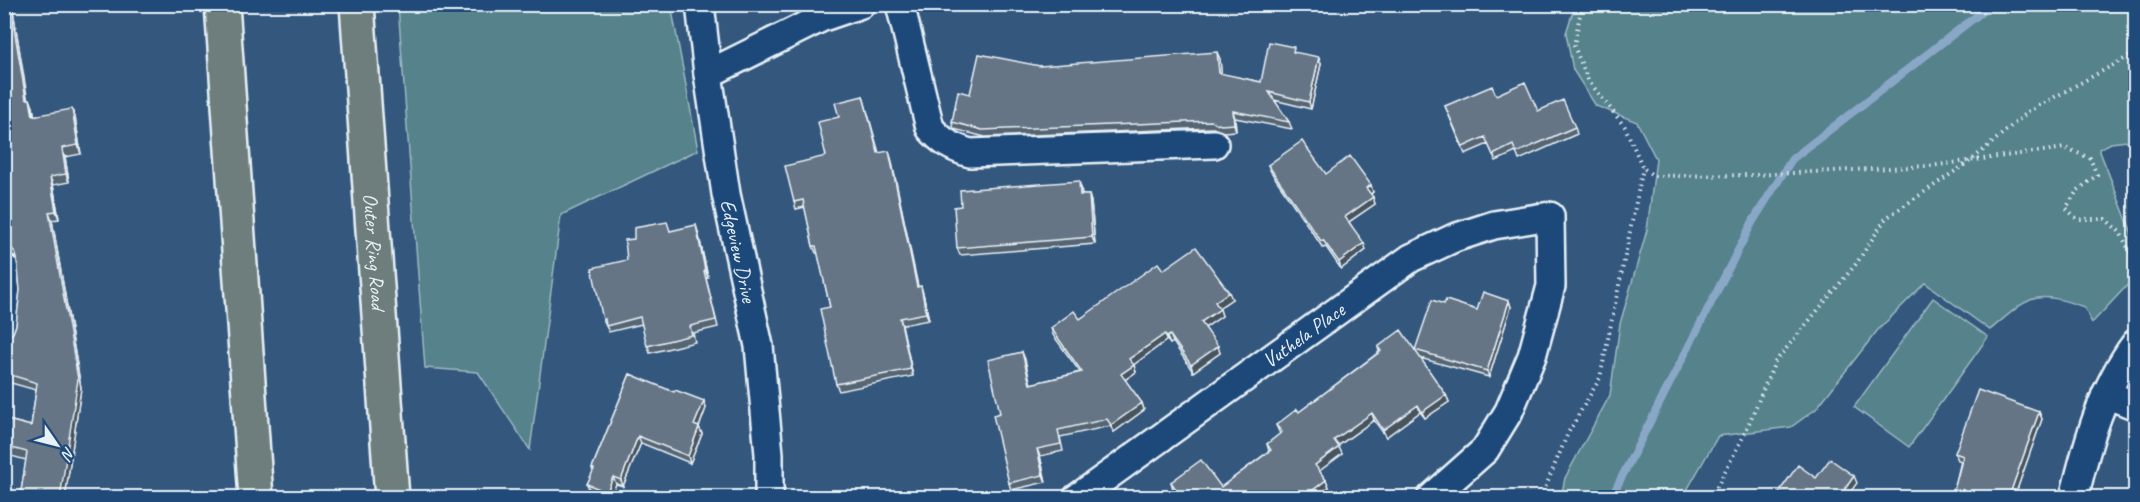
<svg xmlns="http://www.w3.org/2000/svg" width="2140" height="502" viewBox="0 0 2140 502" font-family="Caveat,sans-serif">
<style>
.green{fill:#55828b;stroke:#9ebac2;stroke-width:1.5}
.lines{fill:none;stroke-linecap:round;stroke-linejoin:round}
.stream{stroke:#89a8c7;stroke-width:8}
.street-casing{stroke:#e8f1f8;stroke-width:32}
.highway-casing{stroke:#e8f1f8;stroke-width:38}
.path{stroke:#e8f1f8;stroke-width:4;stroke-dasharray:1.5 4.5;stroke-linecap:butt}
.street{stroke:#1f4a7a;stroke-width:27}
.highway{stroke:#6d7e7c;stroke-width:33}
.wall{fill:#576572;stroke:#e8f1f8;stroke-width:1.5}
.shaded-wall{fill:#47525d;stroke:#e8f1f8;stroke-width:1.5}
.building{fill:#657585;stroke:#e8f1f8;stroke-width:1.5}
.labels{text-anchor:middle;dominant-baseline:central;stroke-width:4.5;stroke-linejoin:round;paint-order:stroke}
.street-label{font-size:21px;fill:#e8f1f8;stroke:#1f4a7a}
</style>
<rect width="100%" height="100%" fill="#34577d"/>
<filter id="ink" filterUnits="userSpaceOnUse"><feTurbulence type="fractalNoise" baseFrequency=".0167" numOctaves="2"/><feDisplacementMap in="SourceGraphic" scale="12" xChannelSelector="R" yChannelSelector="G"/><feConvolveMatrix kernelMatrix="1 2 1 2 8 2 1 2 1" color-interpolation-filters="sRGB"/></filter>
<g filter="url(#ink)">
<!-- green -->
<path class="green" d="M398 5H671L698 150 561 215 530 450 478 372 425 368Z
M1575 5H2135V140L2111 143 2099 149 2135 241V277L2092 323 2084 307C2032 289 2031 296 1990 330L1925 283 1877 331 1816 409 1791 427 1718 436 1683 497H1561L1565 478 1610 395 1620 324 1647 230 1656 159 1637 122 1596 106 1573 70 1566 33Z
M1933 298 1988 337 1909 447 1854 407Z"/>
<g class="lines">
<!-- stream -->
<path class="stream" d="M1611 498 1753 221 1792 159 1992 4"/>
<defs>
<g id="street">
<path id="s1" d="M700 4 708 74 726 194 759 346 769 454V498"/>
<path d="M900 4 930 128C942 142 953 148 970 153L1214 144"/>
<path d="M708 74 823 17 861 4"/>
<path d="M4 268 7 300 4 332"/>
<path d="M2106 394 2136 406"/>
<path id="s2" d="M1077 498 1411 258 1454 238 1494 225 1550 216 1551 286 1532 356 1509 411 1485 450 1431 498"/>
<path d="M2074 498C2087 444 2102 388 2136 343"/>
</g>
<g id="highway">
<path d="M222 4 256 498"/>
<path id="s3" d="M357 4 392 498"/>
</g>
</defs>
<!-- street casing -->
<use href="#street" class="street-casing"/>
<!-- highway casing -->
<use href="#highway" class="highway-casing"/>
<!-- path -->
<path class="path" d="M1582 4 1574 46 1588 80 1625 127 1643 168 1654 176 1754 175 1930 166 2065 148 2090 158 2097 175 2077 191 2066 208 2077 219H2105L2120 232 2136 264
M1541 498 1568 433 1600 378 1643 168
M1711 498 1744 435 1775 362 1856 264 1886 218 1973 159 2029 111 2128 57 2136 55"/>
<!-- street -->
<use href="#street" class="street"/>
<!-- highway -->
<use href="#highway" class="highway"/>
</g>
<!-- wall -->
<path class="wall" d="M4 4H12L27 99H30L33 107 34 115 75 117 81 154 65 157 69 182 53 185 59 219 52 220 81 388 65 498H20L26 460 4 454V419L31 426 36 390 4 381V338H7L13 333 16 325 20 290 17 259 11 254 4 253Z
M1296 53 1321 64 1311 109 1274 100 1289 122 1292 129 1235 118 1236 131 1224 132 1213 128 985 137 954 129 952 122 1040 66 1220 59 1221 74 1261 82Z
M1496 95 1538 111 1575 127 1577 134 1519 160 1516 152 1496 161 1488 144 1465 154 1445 106Z
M863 96 879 153 891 158 918 286 923 293 929 320 902 325 913 376 839 391 836 384 830 307 818 253H816L813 246 805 207 796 209 794 202 826 156 839 117Z
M1268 165 1326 174 1373 192 1371 194 1375 204 1349 222 1366 250 1341 269 1326 247 1323 248 1271 172Z
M1081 188 1082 195H1089L1091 202 1095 244 960 255 957 248Z
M670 231 698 232 708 277 706 278 718 327 693 333 695 342 650 353 642 324 609 332 603 320 627 260 634 239Z
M1163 270 1232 299 1219 308 1222 316 1205 328 1220 353 1193 372 1173 342 1170 344 1167 340 1133 365 1136 372 1125 380 1142 403 1144 410 1114 432 1110 426 1060 437 1063 451 1040 456 1046 482 1011 490 1009 483 1000 413 1022 352 1031 384 1080 372 1053 335 1051 328 1080 319Z
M1509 301 1511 307 1489 377 1420 358 1446 395 1449 402 1425 418 1420 412 1386 437 1374 420 1338 446 1342 454 1319 471 1326 480 1329 487 1314 498H1179L1173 489 1171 482 1221 487 1269 451 1267 444 1280 434 1276 425 1299 412 1379 352 1378 347 1415 350 1444 304 1477 310Z
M630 374 706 408 699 427 702 434 690 463 641 443 623 486 616 484 610 498H606L590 491 587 484 593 472 592 468Z
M2039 412 2042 419 2014 498H1952L1961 461 1958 460 1955 453Z"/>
<!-- shaded-wall -->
<path class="shaded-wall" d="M10 4H12L29 108 26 99Z
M1217 52 1220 59 1222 80 1219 73Z
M1319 57 1321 64 1311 109 1309 102Z
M30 99 33 107 36 124 33 116Z
M72 109 75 117 81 154 78 145Z
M1233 111 1235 118 1236 131 1234 124Z
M62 148 65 157 69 182 66 174Z
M889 151 891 158 919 294 917 287Z
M50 177 53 185 59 219 56 211Z
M1079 181 1081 188 1083 202 1080 195Z
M1371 185 1373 192 1369 195 1366 188Z
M1089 195 1091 202 1095 244 1092 237Z
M1373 197 1375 204 1347 223 1345 217Z
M49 212 52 220 81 388 65 498H60Z
M696 225 698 232 708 277 705 270Z
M1364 243 1366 250 1341 269 1339 262Z
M921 286 923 293 929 320 926 313Z
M1229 292 1232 299 1217 309 1215 302Z
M1509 301 1511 307 1489 377 1487 371Z
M1220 309 1222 316 1203 329 1201 322Z
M900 318 902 325 913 376 911 369Z
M1165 334 1167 340 1132 366 1129 359Z
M1170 335 1173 342 1170 344 1167 337Z
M1218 346 1220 353 1193 372 1191 365Z
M1022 352 1025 359 1032 391 1030 384Z
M1134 365 1136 372 1123 381 1121 374Z
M1446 395 1449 402 1425 418 1422 412Z
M704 401 706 408 697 432 694 425Z
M1142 403 1144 410 1114 432 1111 425Z
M1418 405 1420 412 1386 437 1383 430Z
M2039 412 2042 419 2014 498H2009L2012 488Z
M1372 413 1374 420 1336 447 1334 440Z
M699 427 702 434 690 463 688 456Z
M638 436 641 443 623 486 621 480Z
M1339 447 1342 454 1318 472 1315 465Z
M1037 449 1040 456 1046 482 1043 475Z
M1854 476 1857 483 1846 498H1840V496Z
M613 477 616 484 610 498H609L607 492Z
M1326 480 1329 487 1314 498H1306L1305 496Z
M1303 493 1304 498H1296Z"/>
<!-- building -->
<path class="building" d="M4 4H10L26 99H30L33 116 72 109 78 145 62 148 66 174 50 177 56 211 49 212 78 379 60 498H20L27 452 4 446V419L31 426 37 383 4 373V338H7L13 333 16 325 20 290 17 258 14 251 8 245H4Z
M1269 42 1294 47 1293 52 1319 57 1309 102 1269 92 1289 122 1233 111 1234 124 1221 125 1211 121 982 130 952 122 958 91 970 94 979 54 1040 66 1217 52 1219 73 1261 82Z
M1525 82 1538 111 1563 100 1575 127 1516 153 1513 145 1493 155 1485 137 1463 147 1445 106 1492 86 1496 95Z
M863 96 878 153 889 151 917 287 921 286 926 313 900 318 911 369 836 384 820 309 830 307 816 246H813L803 200 794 202 785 166 826 156 818 122 839 117 835 103Z
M1302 141 1326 174 1350 156 1371 185 1366 188 1373 197 1345 217 1364 243 1339 262 1323 240 1321 241 1268 165Z
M2136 170V179L2132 171Z
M1079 181 1080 195H1089L1092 237 957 248 954 207 961 206 960 190Z
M2136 190V205L2130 192Z
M667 222 670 231 696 225 705 270 704 271 716 320 690 326 692 335 647 346 640 317 606 326 605 319 603 320 592 268 627 260 625 240 634 239V228Z
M1196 247 1229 292 1215 302 1220 309 1201 322 1218 346 1191 365 1170 335 1167 337 1165 334 1129 359 1134 365 1121 374 1142 403 1111 425 1107 419 1058 430 1061 444 1037 449 1043 475 1009 483 993 415 1000 413 988 360 1022 352 1030 384 1082 372 1051 328 1074 311 1080 319 1158 263 1163 270Z
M1483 292 1509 301 1487 371 1415 350 1432 300 1444 304 1446 300 1477 310Z
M1401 330 1446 395 1422 412 1418 405 1383 430 1372 413 1334 440 1339 447 1315 465 1326 480 1305 496 1303 493 1296 498H1182L1171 482 1201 460 1221 487 1271 450 1267 444 1282 432 1276 425 1297 409 1299 412 1381 351 1378 347Z
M630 374 674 392 675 390 704 401 694 425 699 427 688 456 638 436 621 480 613 477 607 492 587 484 594 469 592 468Z
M1978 390 2039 412 2012 488 2009 498H1952L1963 456 1955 453Z
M1830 459 1854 476 1840 496 1841 498H1780L1782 495 1779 492 1798 465 1816 478Z"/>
</g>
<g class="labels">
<!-- street labels -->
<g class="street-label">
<text stroke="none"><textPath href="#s3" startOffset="248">Outer Ring Road</textPath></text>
<text stroke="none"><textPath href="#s1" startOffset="250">Edgeview Drive</textPath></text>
<text stroke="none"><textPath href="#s2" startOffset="279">Vuthela Place</textPath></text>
</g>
</g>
<!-- margin -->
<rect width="2140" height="502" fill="none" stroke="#1f4a7a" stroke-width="24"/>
<rect x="12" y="12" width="2116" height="478" fill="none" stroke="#e8f1f8" stroke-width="2" filter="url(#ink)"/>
<!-- north arrow -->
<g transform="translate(57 445) rotate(125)" stroke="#1f4a7a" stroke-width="4.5" paint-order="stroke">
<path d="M0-4.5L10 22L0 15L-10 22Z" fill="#e8f1f8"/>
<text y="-9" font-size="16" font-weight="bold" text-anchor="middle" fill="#e8f1f8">N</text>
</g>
</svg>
